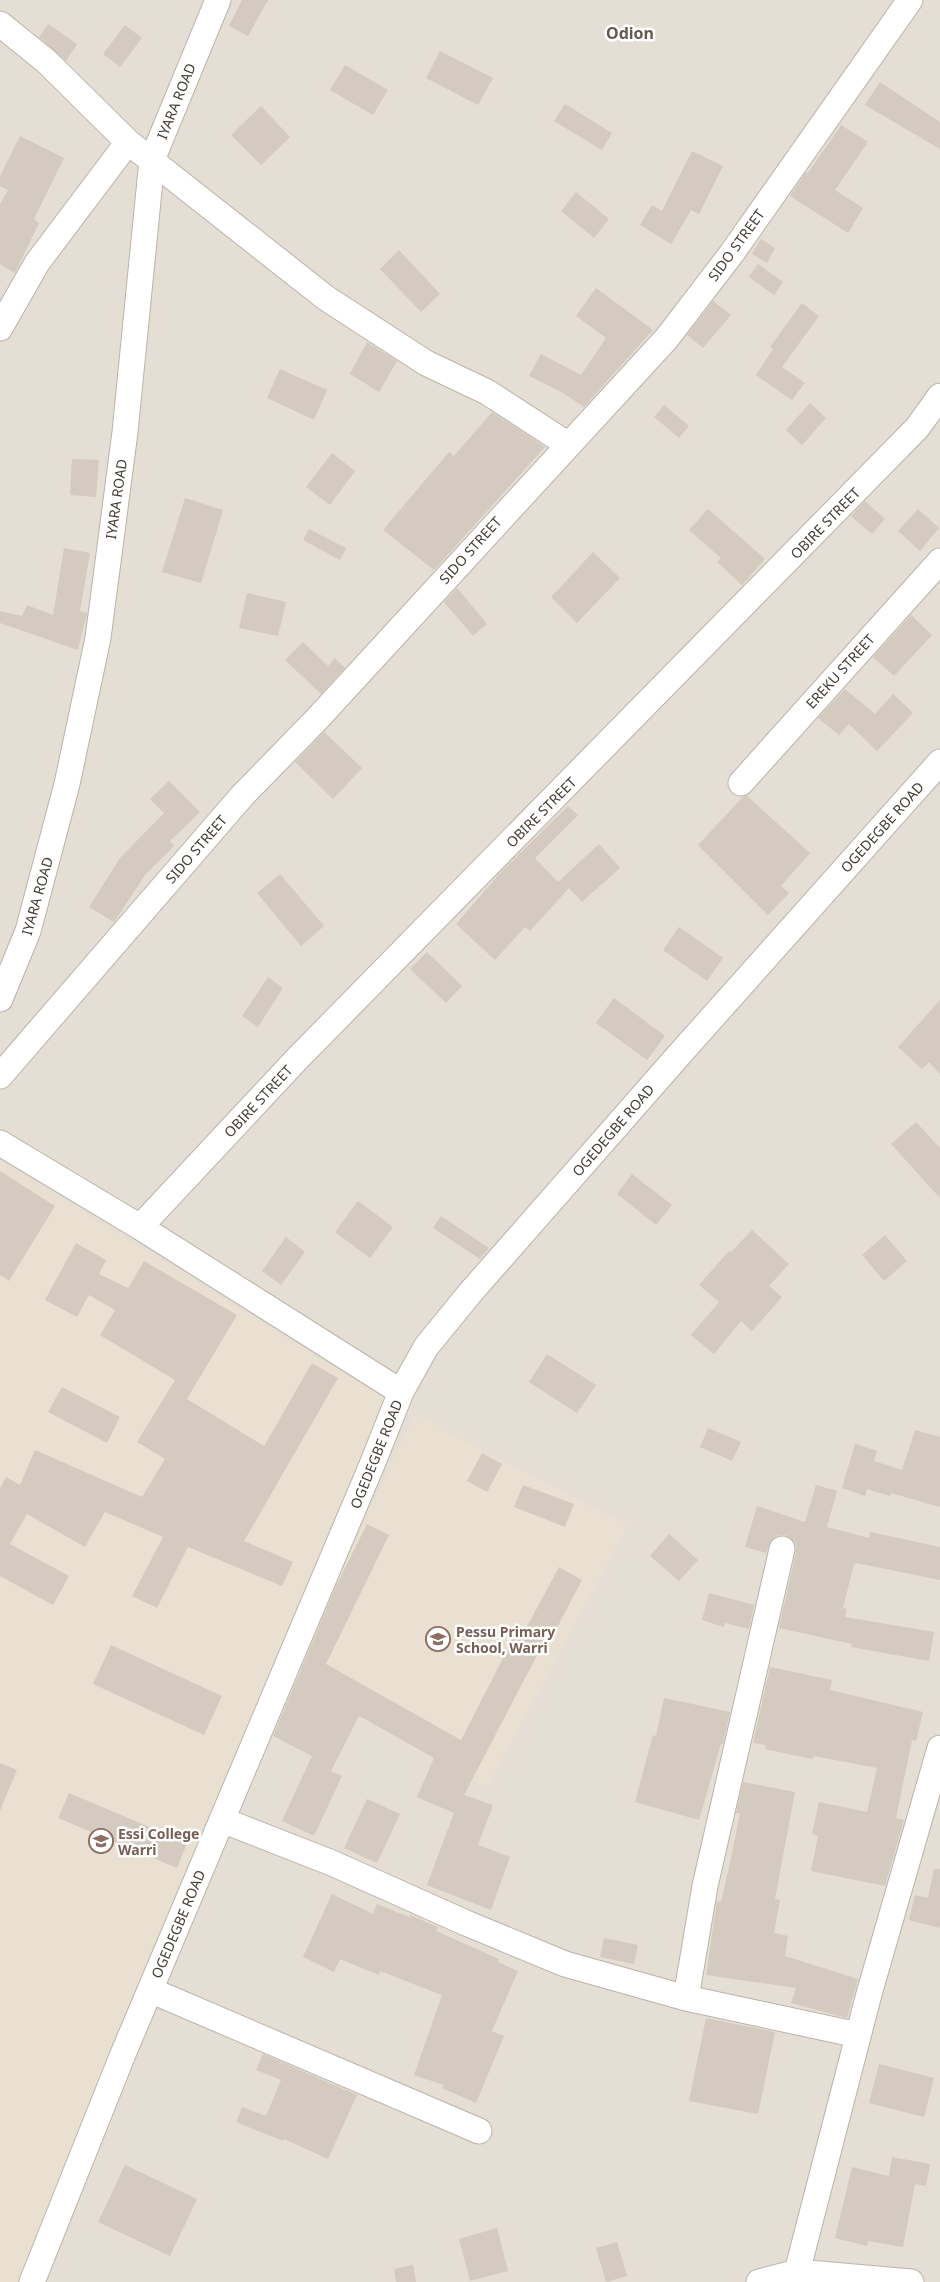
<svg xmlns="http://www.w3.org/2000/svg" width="940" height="2282" viewBox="0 0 940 2282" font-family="'Noto Sans',sans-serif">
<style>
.residential{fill:#e4ded4}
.education{fill:#e9e0d1}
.building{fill:#d4cabf}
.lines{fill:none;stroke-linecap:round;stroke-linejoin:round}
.minor-casing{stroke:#bbb3a9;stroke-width:27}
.minor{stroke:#fff;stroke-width:25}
.labels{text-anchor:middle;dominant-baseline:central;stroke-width:5;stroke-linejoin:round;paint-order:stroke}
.street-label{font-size:14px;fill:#433d36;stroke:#fff}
.education-label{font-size:14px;font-weight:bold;fill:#785e54;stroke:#fff;text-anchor:start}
.quarter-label{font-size:16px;font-weight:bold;fill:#655a4e;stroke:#fff}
</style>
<rect width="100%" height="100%" fill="#f1ede6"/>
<!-- residential -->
<path class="residential" d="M0 0H940V2282H0Z"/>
<!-- education -->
<path class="education" d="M0 1161 386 1399 18 2282H0Z
M415 1415 628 1525 487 1787 290 1680Z"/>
<!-- building -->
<path class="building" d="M242 0H268L248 36 229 26Z
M48 24 77 44 66 61 39 37Z
M125 25 142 38 120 67 103 54Z
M440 51 493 78 478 105 426 78Z
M345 65 388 90 373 115 330 90Z
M880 82 940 122V149L865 105Z
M565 104 612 133 602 150 554 121Z
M261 106 290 137 261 165 231 135Z
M841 125 868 142 835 190 863 208 848 233 790 196 806 172 808 173Z
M20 136 64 158 34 219 39 223 15 273 0 264V204L8 190 0 186V176Z
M692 151 723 166 699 214 691 210 671 244 640 225 652 205 662 211Z
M576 192 609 219 594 238 561 211Z
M761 239 775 248 767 263 752 254Z
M399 250 440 294 421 312 380 269Z
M758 264 783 282 774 295 749 277Z
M596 288 653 330 584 407 563 393 529 376 541 354 581 375 606 338 576 316Z
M713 301 731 315 703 348 687 335Z
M802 303 819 316 782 367 805 383 792 400 756 375 773 349 770 347Z
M367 342 397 361 379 392 350 374Z
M280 369 327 390 314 420 267 398Z
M810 403 826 418 802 445 786 430Z
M664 405 689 426 679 438 654 417Z
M492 412 545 447 434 570 383 530 449 452 454 456Z
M332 453 355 471 330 505 306 487Z
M72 459 99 460 96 497 70 495Z
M185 498 223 510 201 583 162 572Z
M865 501 885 519 872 534 851 516Z
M708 509 765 559 742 585 717 562 721 558 689 530Z
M918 509 939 528 920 551 898 531Z
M309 529 346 548 340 560 303 540Z
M64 548 90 553 80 611 87 613 78 650 0 623V611L22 616 27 605 53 615Z
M593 552 620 578 577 623 551 597Z
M457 588 487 624 473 636 444 602Z
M247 593 286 602 278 636 239 628Z
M911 615 932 635 894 676 873 657Z
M303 642 328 666 335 658 345 668 321 694 285 660Z
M845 689 875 714 893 694 913 713 877 751 849 724 839 735 818 718Z
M324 732 362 768 333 799 295 762Z
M169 781 200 812 170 841 174 846 145 875 114 922 89 907 120 858 164 813 150 799Z
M747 796 810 853 781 886 789 893 768 915 698 845 743 797Z
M568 806 578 815 535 858 558 882 599 844 620 868 582 902 569 888 530 931 525 927 495 960 456 924 502 871Z
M280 874 324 926 301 946 257 893Z
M679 927 723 958 707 981 663 950Z
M427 952 462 986 446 1003 410 969Z
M268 977 283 988 258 1027 242 1016Z
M614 998 665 1036 647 1060 596 1023Z
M940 1000V1074L929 1062 922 1069 898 1047Z
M916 1122 940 1148V1198L891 1144Z
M0 1171 55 1206 9 1281 0 1275Z
M632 1174 672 1205 656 1225 617 1194Z
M358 1201 393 1227 370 1258 335 1232Z
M441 1216 489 1248 480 1259 433 1228Z
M752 1230 789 1264 769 1286 782 1297 752 1331 741 1321 714 1354 691 1335 719 1302 699 1285 729 1251 731 1252Z
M885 1235 907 1261 884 1281 862 1255Z
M286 1237 305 1252 281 1285 262 1271Z
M76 1243 106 1260 99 1274 128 1288 144 1261 237 1315 187 1399 264 1446 312 1363 338 1378 244 1541 293 1562 282 1586 188 1547 157 1608 132 1596 163 1537 105 1512 85 1547 27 1514 10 1544 69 1576 53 1605 0 1576V1488L6 1477 20 1485 35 1450 142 1497 165 1459 137 1442 175 1380 100 1335 115 1310 89 1295 77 1317 45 1300Z
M547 1354 596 1385 577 1413 529 1382Z
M62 1387 120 1417 107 1443 48 1412Z
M708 1428 741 1442 732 1461 700 1447Z
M915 1430 940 1437V1507L891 1493 890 1496 867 1489 865 1496 842 1488 855 1444 877 1451 874 1461 902 1470Z
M482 1453 502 1464 487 1492 467 1481Z
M523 1485 574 1504 565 1527 514 1507Z
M816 1485 837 1491 827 1527 869 1538 870 1532 940 1547V1580L856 1563 854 1564 843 1608 847 1609 845 1617 934 1632 929 1661 851 1647 852 1644 779 1628 796 1552V1544L786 1535H778L771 1540 766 1553 745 1547 757 1506 805 1522Z
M367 1524 389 1535 326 1664 461 1740 516 1633 522 1636 559 1567 582 1580 550 1641 546 1638 464 1795 493 1805 478 1845 510 1857 491 1910 427 1885 454 1813 417 1797 434 1758 359 1716 331 1771 342 1776 314 1836 282 1821 312 1756 273 1736 336 1586Z
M669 1534 698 1560 679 1581 650 1556Z
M709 1593 754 1605 749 1629 725 1623 724 1627 702 1620Z
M111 1645 222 1696 204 1735 93 1684Z
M770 1667 832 1680 830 1690 923 1712 916 1741 912 1740 896 1818 904 1820 885 1886 811 1871 818 1836 812 1834 819 1802 867 1812 877 1768 814 1756 812 1759 765 1749 766 1745 753 1743Z
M664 1698 730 1712 723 1744H721L699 1820 635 1802 653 1735 656 1736Z
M0 1763 17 1770 0 1811Z
M743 1782 795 1792 775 1899 780 1900 774 1933 788 1936 785 1956 858 1979 847 2018 791 2003 796 1988 706 1975 717 1901 721 1902 730 1863 740 1813H736Z
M69 1793 187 1843 177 1868 58 1818Z
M367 1799 400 1814 377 1863 344 1848Z
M934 1869H940V1928L909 1920 915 1895 928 1898Z
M332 1894 373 1914 377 1904 409 1917 410 1915 438 1927 436 1931 499 1959 498 1962 518 1971 492 2031 504 2036 476 2103 442 2088 444 2085 414 2075 442 1995 380 1971 379 1975 340 1959 334 1972 303 1957Z
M604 1938 638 1945 634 1964 600 1957Z
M706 2018 775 2032 758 2114 689 2101Z
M263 2054 357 2095 328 2159 284 2139 283 2141 236 2122 242 2107 266 2116 281 2080 256 2070Z
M879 2064 934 2078 924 2117 869 2103Z
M892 2157 930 2164 926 2186 915 2184 903 2247 868 2241 867 2246 835 2238 852 2167 889 2176Z
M125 2165 197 2199 170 2256 98 2222Z
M497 2228 508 2271 470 2281 459 2239Z
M617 2242 627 2276 606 2282 596 2248Z
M413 2265 416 2282H396L394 2269Z"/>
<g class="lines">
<defs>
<path id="minor" d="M0 24 46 61 128 142 326 298 426 363 487 392 567 444
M0 328 37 263 128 142
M741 783 940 561
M0 999 28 931 67 784 98 638 125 432 152 160 218 0
M0 1076 242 796 318 718 667 338 732 253 910 0
M0 1143 140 1227 401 1392
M140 1227 296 1060 917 428 940 396
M222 1820 332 1863 466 1923 565 1964 686 1998 858 2035
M150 1990 479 2131
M686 1998 705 1886 782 1549
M32 2282 123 2054 371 1467 401 1392 426 1347 470 1293 678 1056 940 762
M759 2282 797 2272 911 2282
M797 2282V2272L869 1994 940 1748"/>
</defs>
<!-- minor casing -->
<use href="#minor" class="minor-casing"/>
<!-- minor -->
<use href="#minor" class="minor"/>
</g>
<!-- icons -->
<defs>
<symbol id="school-ring" viewBox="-11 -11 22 22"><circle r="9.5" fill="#fff" stroke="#8d6e63" stroke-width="1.5"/><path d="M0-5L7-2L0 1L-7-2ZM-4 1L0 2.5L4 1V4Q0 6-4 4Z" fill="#8d6e63"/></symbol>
</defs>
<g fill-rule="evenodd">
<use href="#school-ring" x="424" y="1625" width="28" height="28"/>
<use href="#school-ring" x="87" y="1827" width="28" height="28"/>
</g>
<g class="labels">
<!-- street labels -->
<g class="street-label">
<text transform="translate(176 101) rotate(-68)">IYARA ROAD</text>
<text transform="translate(736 245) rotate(-54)">SIDO STREET</text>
<text transform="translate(116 499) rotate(-82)">IYARA ROAD</text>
<text transform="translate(825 523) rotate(-46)">OBIRE STREET</text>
<text transform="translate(470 550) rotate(-48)">SIDO STREET</text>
<text transform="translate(840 671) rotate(-48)">EREKU STREET</text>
<text transform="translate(541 812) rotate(-45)">OBIRE STREET</text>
<text transform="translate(882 827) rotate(-48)">OGEDEGBE ROAD</text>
<text transform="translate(196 849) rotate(-49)">SIDO STREET</text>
<text transform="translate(37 896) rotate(-74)">IYARA ROAD</text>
<text transform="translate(258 1101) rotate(-47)">OBIRE STREET</text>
<text transform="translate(613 1130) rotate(-49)">OGEDEGBE ROAD</text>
<text transform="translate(376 1454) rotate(-68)">OGEDEGBE ROAD</text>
<text transform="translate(178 1924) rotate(-67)">OGEDEGBE ROAD</text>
</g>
<!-- education labels -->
<g class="education-label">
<text x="456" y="1631">Pessu Primary<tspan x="456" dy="16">School, Warri</tspan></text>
<text x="118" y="1833">Essi College<tspan x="118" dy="16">Warri</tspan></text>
</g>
<!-- quarter labels -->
<g class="quarter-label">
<text x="630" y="33">Odion</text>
</g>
</g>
</svg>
